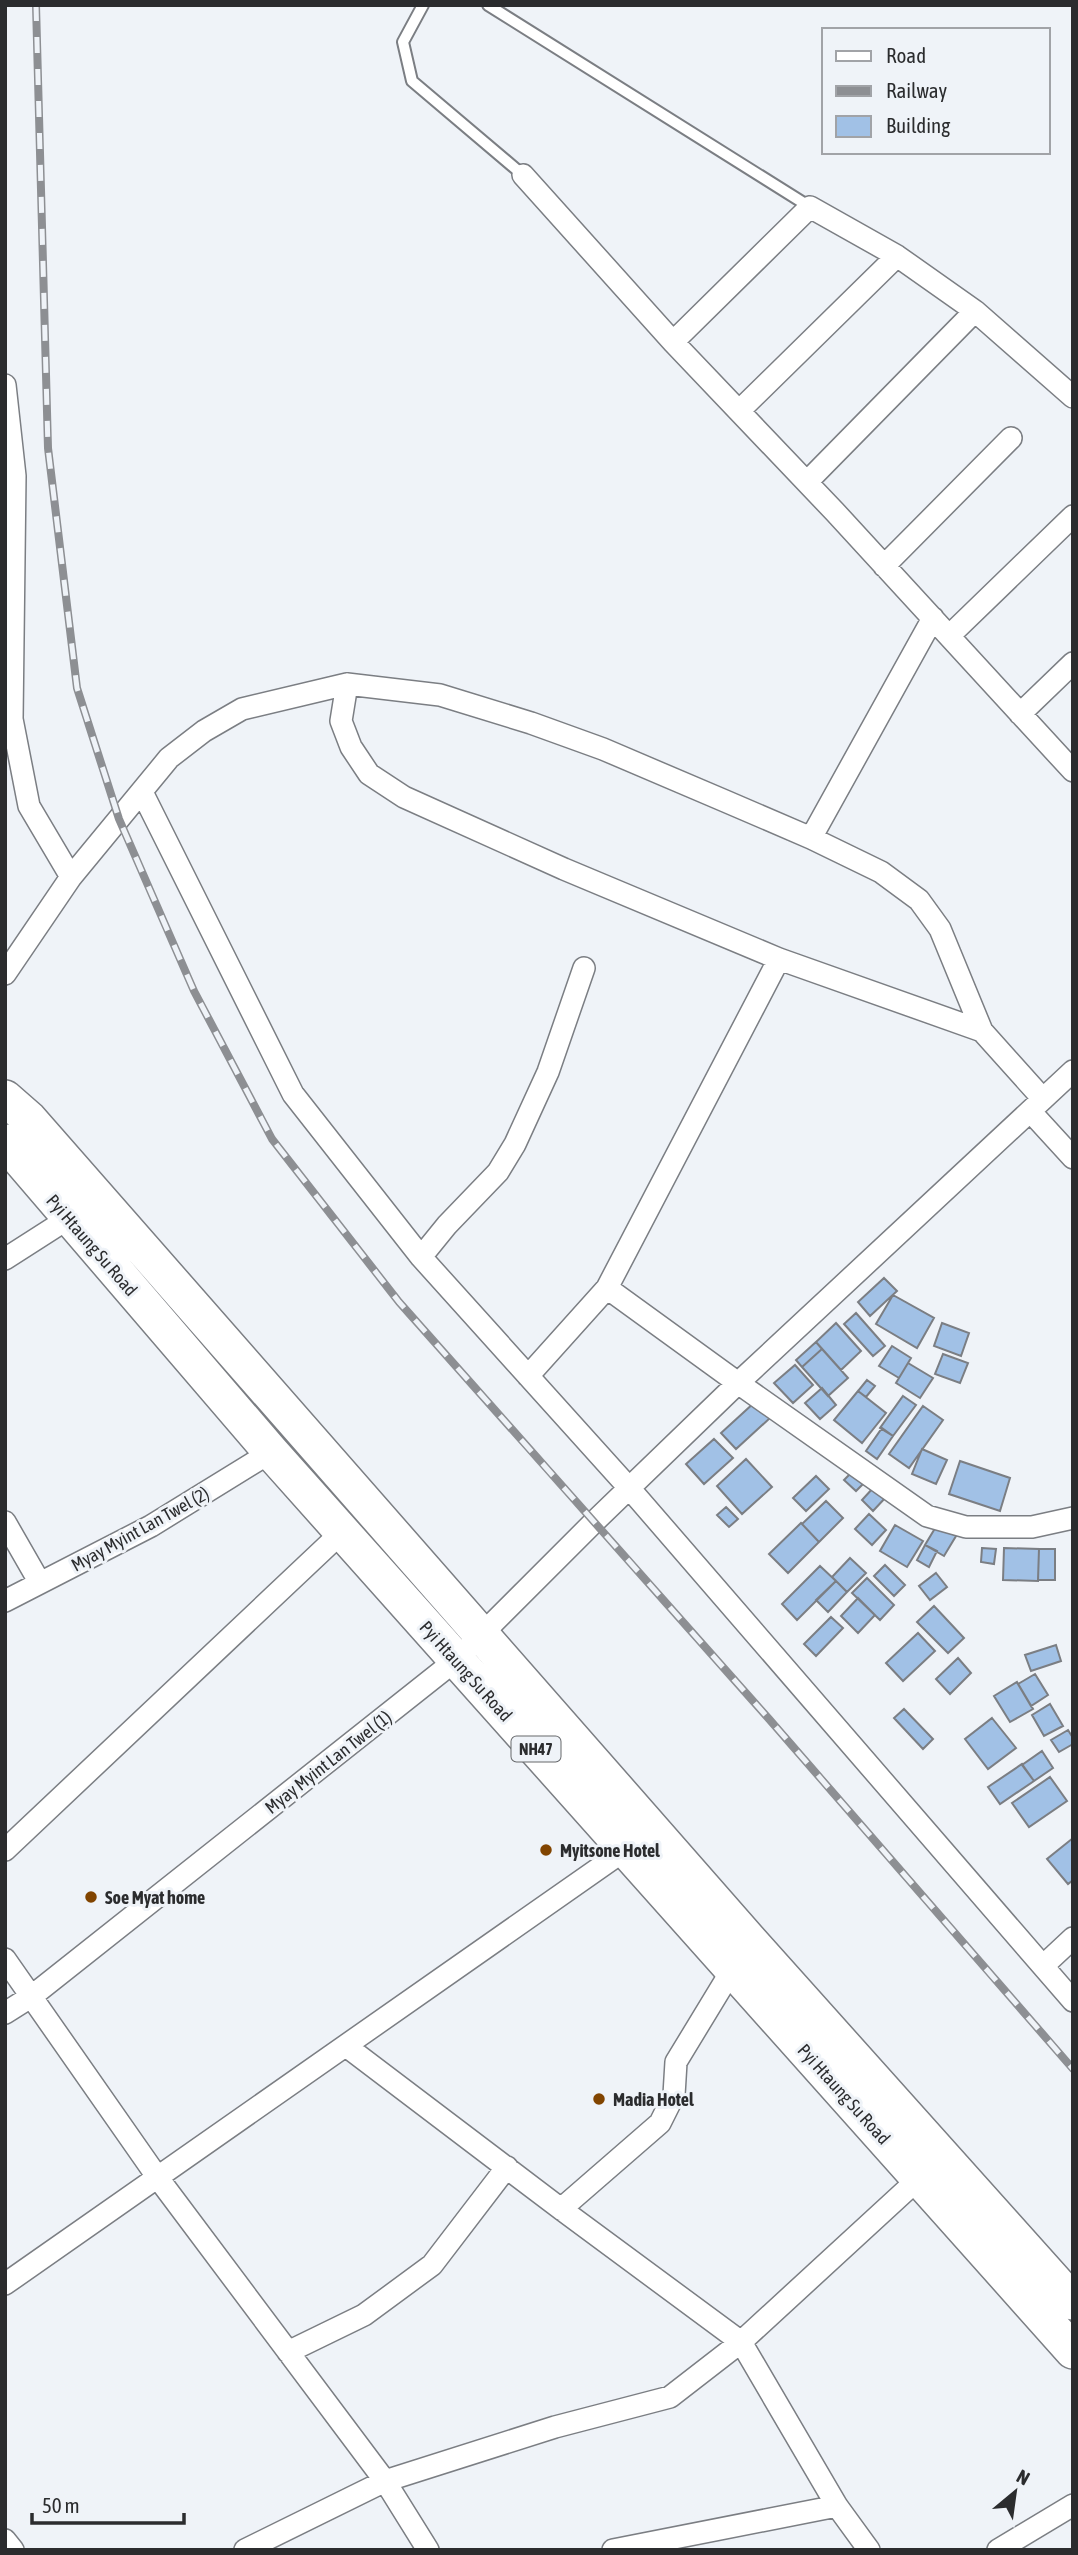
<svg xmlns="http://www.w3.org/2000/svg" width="1078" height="2555" viewBox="0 0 1078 2555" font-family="'Asap Condensed',sans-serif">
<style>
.building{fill:#a1c1e6;stroke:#7b7e83;stroke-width:2}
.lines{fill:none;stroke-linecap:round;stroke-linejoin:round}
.service-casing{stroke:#7b7e83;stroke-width:14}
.minor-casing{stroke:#7b7e83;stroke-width:24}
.trunk-casing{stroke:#7b7e83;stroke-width:38}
.service{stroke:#fff;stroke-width:10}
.minor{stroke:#fff;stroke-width:21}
.trunk{stroke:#fff;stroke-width:35}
.rail-casing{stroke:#8d8f93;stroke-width:8}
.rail{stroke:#eff3f8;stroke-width:5;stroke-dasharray:16;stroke-linecap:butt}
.poi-dot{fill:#814400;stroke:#eff3f8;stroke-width:2.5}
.labels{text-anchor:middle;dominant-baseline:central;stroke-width:6;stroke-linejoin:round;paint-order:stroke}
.shield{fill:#eff3f8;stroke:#66686b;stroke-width:2}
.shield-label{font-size:16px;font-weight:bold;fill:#2b2c2e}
.street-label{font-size:18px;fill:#2b2c2e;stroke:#eff3f8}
.poi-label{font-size:18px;font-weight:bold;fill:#2b2c2e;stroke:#eff3f8;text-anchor:start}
</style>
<rect width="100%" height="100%" fill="#eff3f8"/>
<!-- building -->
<path class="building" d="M884 1278 897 1291 870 1316 858 1302Z
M893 1295 934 1318 917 1348 876 1324Z
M856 1313 885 1346 873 1356 844 1324Z
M836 1323 861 1351 841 1370 816 1342Z
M942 1323 969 1333 961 1356 934 1346Z
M816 1342 822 1349 802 1367 796 1360Z
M892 1346 911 1358 899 1378 879 1366Z
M822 1349 848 1378 828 1396 802 1367Z
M943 1354 968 1363 960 1383 935 1374Z
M908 1363 933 1378 920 1398 896 1383Z
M795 1365 813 1385 793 1403 774 1383Z
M867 1380 875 1386 866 1397 858 1391Z
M822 1388 836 1405 820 1419 805 1403Z
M858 1391 886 1413 862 1443 834 1420Z
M903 1396 916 1405 893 1436 880 1428Z
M755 1402 770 1418 736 1449 721 1433Z
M923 1406 943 1420 909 1468 889 1454Z
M882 1428 893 1436 877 1459 866 1451Z
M714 1439 733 1458 704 1484 686 1464Z
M922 1449 947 1460 936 1484 912 1474Z
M746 1459 772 1487 742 1514 717 1486Z
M960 1461 1010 1478 1000 1511 949 1494Z
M854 1470 866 1481 856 1491 844 1480Z
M816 1476 829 1489 806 1511 793 1498Z
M874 1487 886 1497 873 1511 862 1500Z
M826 1501 843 1518 819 1542 802 1524Z
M726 1507 738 1519 729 1527 717 1515Z
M869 1514 886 1530 872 1545 855 1529Z
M801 1523 819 1542 788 1573 769 1554Z
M895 1525 923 1541 907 1567 880 1551Z
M937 1525 956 1536 944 1556 925 1545Z
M925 1545 937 1551 929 1567 917 1560Z
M982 1548 996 1549 994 1564 981 1562Z
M1004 1548 1039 1549 1038 1581 1003 1580Z
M1039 1549H1055V1580H1038Z
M850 1558 866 1573 847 1592 832 1577Z
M885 1565 905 1585 894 1596 874 1576Z
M820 1566 836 1581 797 1620 782 1604Z
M936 1573 947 1587 930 1600 919 1586Z
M867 1578 894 1605 880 1620 852 1593Z
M836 1581 847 1592 828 1612 816 1600Z
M858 1598 875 1615 858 1633 841 1616Z
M934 1606 964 1638 948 1653 917 1622Z
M831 1617 843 1628 816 1656 804 1644Z
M918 1633 935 1651 903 1681 886 1663Z
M1056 1645 1061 1661 1031 1671 1025 1655Z
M958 1658 971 1673 950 1694 936 1679Z
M1035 1674 1048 1695 1031 1706 1018 1684Z
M1017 1682 1033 1709 1010 1722 994 1696Z
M1050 1704 1063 1726 1044 1736 1032 1715Z
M904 1709 933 1739 923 1749 894 1718Z
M992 1718 1016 1748 988 1769 965 1739Z
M1068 1730 1073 1738V1744L1059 1752 1051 1740Z
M1042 1751 1053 1768 1034 1781 1022 1765Z
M1022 1764 1034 1781 1000 1804 988 1787Z
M1050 1777 1067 1801 1029 1827 1012 1803Z
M1073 1838V1880L1068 1884 1047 1859Z"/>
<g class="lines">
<defs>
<path id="service" d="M423 5 403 42 412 81 523 175
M488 5 810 207"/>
<path id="minor" d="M523 175 673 342 835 512 1073 771
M673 342 810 207 897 256 975 311 1073 397
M5 385 15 476 12 719 29 806 71 877
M739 411 897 256
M807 482 975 311
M884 566 1011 438
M949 636 1073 516
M347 684 341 721 351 747 369 774 404 797 564 869 779 959 982 1031
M1020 714 1073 663
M142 792 293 1094 421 1257 630 1489 1073 2001
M811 838 933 618
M5 974 71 877 169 758 204 731 242 709 347 684 440 695 531 723 603 749 725 801 811 838 881 872 919 900 940 929 982 1031 1043 1099
M1030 1111 1073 1158
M421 1257 447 1225 498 1172 515 1144 548 1072 584 968
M5 1259 69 1218
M607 1288 738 1383 927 1516 966 1527H1032L1073 1518
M528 1376 607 1288 779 959
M5 1522 40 1583
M5 1601 151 1526 271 1452
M5 1850 342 1532
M5 1959 158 2178 385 2481 428 2550
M1043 1966 1073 1938
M5 2013 32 1996 456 1660 594 1522 738 1383 1073 1071
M346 2046 561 2209 741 2342 837 2506 869 2550
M561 2209 660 2123 674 2095 676 2062 738 1960
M5 2284 625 1850 632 1841
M288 2352 364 2315 432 2265 507 2167
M5 2540 13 2550
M245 2550 385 2481 555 2427 670 2397 741 2342 927 2171
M613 2550 837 2506
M998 2550 1073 2505"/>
<path id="trunk" d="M5 1098 29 1119 749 1940 1073 2302
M5 1142 271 1452 1073 2351"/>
</defs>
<!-- service casing -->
<use href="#service" class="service-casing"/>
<!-- minor casing -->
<use href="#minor" class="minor-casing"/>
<!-- trunk casing -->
<use href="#trunk" class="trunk-casing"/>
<!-- service -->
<use href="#service" class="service"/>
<!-- minor -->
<use href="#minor" class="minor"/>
<!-- trunk -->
<use href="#trunk" class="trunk"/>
<defs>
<path id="rail" d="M36 5 48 448 77 688 119 819 194 991 272 1139 399 1302 769 1719 1073 2069"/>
</defs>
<!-- rail casing -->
<use href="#rail" class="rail-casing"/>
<!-- rail -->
<use href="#rail" class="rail"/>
</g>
<!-- markers -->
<g class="poi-dot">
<circle cx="546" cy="1850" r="7"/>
<circle cx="91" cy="1897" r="7"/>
<circle cx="599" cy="2099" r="7"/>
</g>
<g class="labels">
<!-- shield labels -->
<rect class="shield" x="511.5" y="1736.5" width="49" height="25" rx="5"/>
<g class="shield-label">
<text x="536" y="1749">NH47</text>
</g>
<!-- street labels -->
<g class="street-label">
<text transform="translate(92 1245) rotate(49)">Pyi Htaung Su Road</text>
<text transform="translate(140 1529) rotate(-29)">Myay Myint Lan Twel (2)</text>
<text transform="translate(466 1671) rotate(48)">Pyi Htaung Su Road</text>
<text transform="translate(328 1762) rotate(-38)">Myay Myint Lan Twel (1)</text>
<text transform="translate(844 2094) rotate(48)">Pyi Htaung Su Road</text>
</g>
<!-- poi labels -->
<g class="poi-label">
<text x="560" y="1850">Myitsone Hotel</text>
<text x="105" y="1897">Soe Myat home</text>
<text x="613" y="2099">Madia Hotel</text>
</g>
</g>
<!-- border -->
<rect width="1078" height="2555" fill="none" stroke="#2b2c2e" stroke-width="14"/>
<!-- legend -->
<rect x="822" y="28" width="228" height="126" fill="#eff3f8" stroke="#a1a3a7" stroke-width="2"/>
<rect x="836" y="51" width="35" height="10" fill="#ffffff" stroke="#a1a3a7" stroke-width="2"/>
<text x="886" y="63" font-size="21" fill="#2b2c2e">Road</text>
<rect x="836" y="86" width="35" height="10" fill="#8d8f93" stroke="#a1a3a7" stroke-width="2"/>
<text x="886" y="98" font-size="21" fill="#2b2c2e">Railway</text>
<rect x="836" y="116" width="35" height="21" fill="#a1c1e6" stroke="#a1a3a7" stroke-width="2"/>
<text x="886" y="133" font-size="21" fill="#2b2c2e">Building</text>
<!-- north arrow -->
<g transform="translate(1015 2492) rotate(29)" stroke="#eff3f8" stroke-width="5" paint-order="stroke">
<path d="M0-5L12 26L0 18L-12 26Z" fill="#2b2c2e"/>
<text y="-10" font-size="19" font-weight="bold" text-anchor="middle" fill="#2b2c2e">N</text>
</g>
<!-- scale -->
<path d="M32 2513v10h152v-10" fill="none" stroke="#2b2c2e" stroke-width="3.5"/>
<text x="42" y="2513" font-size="21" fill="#2b2c2e" stroke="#eff3f8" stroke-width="5" paint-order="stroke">50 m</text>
</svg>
